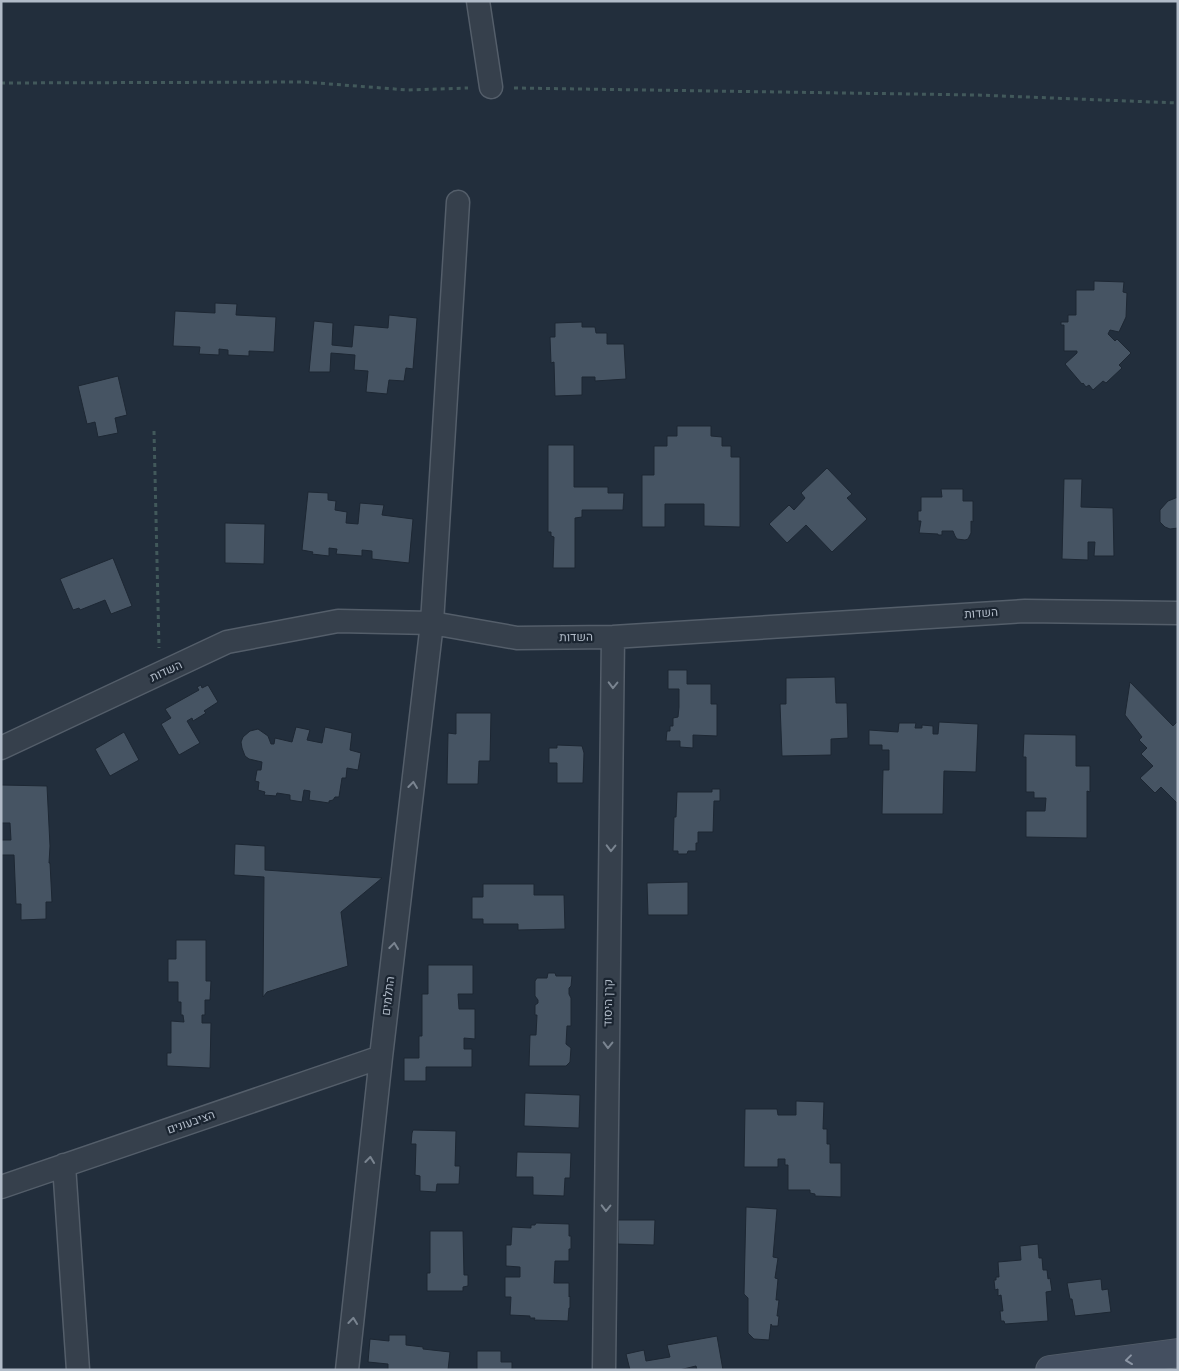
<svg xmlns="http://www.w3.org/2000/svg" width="1179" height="1371" viewBox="0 0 1179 1371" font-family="Figtree,Heebo,sans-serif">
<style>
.building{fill:#465463;stroke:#1d2733}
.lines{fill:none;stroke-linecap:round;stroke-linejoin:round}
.street-casing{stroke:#545e6a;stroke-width:25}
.secondary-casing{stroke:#545e6a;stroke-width:30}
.path{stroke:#42595b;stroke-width:3;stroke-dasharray:4 4;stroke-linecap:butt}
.street{stroke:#36404c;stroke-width:22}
.secondary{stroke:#444f60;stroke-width:28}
.oneway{stroke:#7a8490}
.oneway2{stroke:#8b95a4}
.labels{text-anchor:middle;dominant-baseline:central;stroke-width:4.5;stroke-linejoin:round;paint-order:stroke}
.street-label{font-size:12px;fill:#b1bbc8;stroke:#1b2531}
</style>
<rect width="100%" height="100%" fill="#222e3c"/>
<!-- building -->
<path class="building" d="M1094 281 1124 282 1123 292 1127 293 1126 317 1119 332 1110 330 1108 334 1115 341 1117 339 1131 353 1119 365 1122 368 1106 383 1103 381 1093 390 1089 385 1086 387 1083 383 1082 384 1065 364 1077 353V351H1064V325H1061V322H1068V315H1076V290H1094Z
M215 303 237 304 236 315 276 317 274 352 249 351V356L228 355V350L219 349V355L199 354 200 347 173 346 175 311 215 313Z
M389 315 417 318 413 369 406 368 404 381 389 380 387 394 366 392 368 371 354 370 355 355 331 353 330 372H309L314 321 333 323 332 345 352 347 354 325 388 328Z
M582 322V327H595L596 333H607V344H624L626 379 595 381V377H582V395L555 396 554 362 551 363 550 337H555V323Z
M118 376 127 415 115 418 118 433 98 437 95 422 87 424 78 386Z
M677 426H711V436L722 437V446H731V457H740V527L704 526V504H665V527H642V475H654V446H667V436H677Z
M548 445H574V487H608V493H624L623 510H582V517L575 518V568H553L554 537 551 536V532H548Z
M827 468 852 494 847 498 867 519 832 552 806 525 787 543 769 524 789 505 794 510 805 498 801 493Z
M1064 479H1082L1081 507 1113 508 1114 556H1094L1095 542H1088V560L1062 559Z
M941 489H963V501H973V522L971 521V533L968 539 965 540 957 539 955 536 953 531H942V535H938V534L919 533 921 521H918V511H921V497H942Z
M308 492 328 493V500L336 501 335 510 347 512 346 523 358 524 360 503 384 505 382 515 413 519 409 563 372 559V551L362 550V556L336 554 337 549 329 548V556L312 554 313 552 302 550Z
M1178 497V528L1170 529 1165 527 1160 522V510L1168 501Z
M225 523 265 524 264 564 225 563Z
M113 558 132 606 111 614 105 600 80 610 79 608 73 610 60 579Z
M668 670H687V684H711V704H717V736L693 735V748L680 747V741H666L667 731H670V726H673V718L678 717 679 707V689H668Z
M835 677 836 703H847L848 738 831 739V755L782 756 780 704H786V678Z
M1130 682 1173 726 1178 721V804L1161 787 1155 793 1140 778 1153 766 1141 754 1147 748 1139 740 1142 737 1125 715Z
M201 685 202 688 208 685 218 702 204 711 206 713 193 721 192 718 187 721 200 743 179 755 161 724 171 718 165 709 199 690 197 687Z
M456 713H491L490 761H479L478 784H447L448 733 456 734Z
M939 722 978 724 976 772 944 771 943 814H882L883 770H889V750H882V745H869V730L898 732 899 723H916L915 728H922V725L933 726V734H938Z
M296 727 310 730 307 740 322 743 325 727 352 733 350 750 361 753 358 770 347 768 346 778H342L339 797H335L333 800 329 801V803L309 800 310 791 304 790 302 802 290 800V795L277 793 276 796 264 795 265 792 258 790 259 782 255 781 257 770H261L262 762 249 759 245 756 242 748 241 742 243 737 250 731 258 729 268 736 271 744H274L275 738 292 742Z
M124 732 139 760 110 776 95 749Z
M1024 734 1076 735V766H1090V792L1087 791V838L1026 837V811H1045L1046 798H1034V792H1026V757H1023Z
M557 745 582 746 584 753 583 783H557V763H549V748H557Z
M1 782 2 785 47 786 50 846 49 863H50L52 902H46V919L21 920V904H16L14 855H1V840H11L10 823H1Z
M712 789H720V801H714L713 832H698V843H696V851H688L687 854H678V851H673L674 817H676L677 792H712Z
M235 844 265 846V870L382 878 341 912 348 966 267 992 263 997 264 877 234 875Z
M688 882V915H648L647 883Z
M483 884H534V895H564L565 929 518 930V924H483V919H472V897H483Z
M176 940H206V981H211L210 1000H205V1015H202V1023H211L210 1068 167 1066V1053H171V1021L184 1022 183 1015H181V1002H178V982H168V959H176Z
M428 965H473V994H458L459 1009H475V1039L464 1038V1049H472V1067H426V1081H404V1058H419V1036H422V994H428Z
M548 973H555L556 976H572L571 986 569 988V994L571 998V1026H567L566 1044 571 1048 570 1062 566 1066H529L530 1035H536L537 1015H535V1005L538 1003V1000L535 996V981L537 978H547Z
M525 1093 580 1095 579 1128 524 1126Z
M796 1101 824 1102 823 1129H827V1144H830V1163H841V1197L815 1196V1194L810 1193V1190H788V1165H785V1159H778V1167H744L745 1109H777L778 1115H796Z
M413 1130 456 1131 455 1166H460L459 1184H437L436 1192 420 1191V1176L415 1175 416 1144H411L412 1133Z
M517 1152 571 1153 570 1178H565L564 1196 533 1195V1177H516Z
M746 1207 777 1209 773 1257 778 1258 775 1278 778 1279 776 1300H779L777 1316H779L778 1326H772L771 1324 769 1340 754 1339 748 1333V1298L744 1294Z
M618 1220H655L654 1245 618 1244Z
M536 1223 569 1224V1236H571V1249H569V1261H555L554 1283H569V1297L570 1296V1308H569L568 1321 534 1320 535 1318H530V1316L510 1315 511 1297H505V1277H520V1267L506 1266V1245H511L512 1227 531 1228V1225H535Z
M430 1231H463L464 1275H468V1286L463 1287V1291H427V1273H430Z
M1038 1244 1039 1258H1042L1043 1270H1047L1048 1279 1050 1278 1052 1291 1046 1292 1048 1321 1005 1324 1004 1321H1001L1000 1311H1003L1001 1295 998 1296V1289L995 1290 994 1280H996V1277H999L998 1262 1021 1260 1020 1246Z
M1101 1279 1102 1290 1108 1289 1111 1312 1075 1316 1072 1299H1070L1067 1283Z
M389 1335H406V1345L423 1347V1349L450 1352 448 1370H388V1364L368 1362 370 1339 389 1341Z
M717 1336 723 1370H697L696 1366 679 1370H630L626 1354 644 1350 646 1361 670 1357 667 1345Z
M477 1351H501V1362H512V1370H477Z"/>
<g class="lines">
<defs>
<path id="street" d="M478 1 491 87
M1 748 227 642 338 621 432 623 517 638 613 637 1025 611 1178 613
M64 1165 78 1370
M1 1187 381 1057
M347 1370 381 1057 432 623 458 202
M604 1370 613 637"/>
<path id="secondary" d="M1050 1370 1178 1353"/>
</defs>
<!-- street casing -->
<use href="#street" class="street-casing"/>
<!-- secondary casing -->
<use href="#secondary" class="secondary-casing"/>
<!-- path -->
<path class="path" d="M1 83 304 82 408 90 468 88
M514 88 977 95 1178 103
M154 431 159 648"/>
<!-- street -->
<use href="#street" class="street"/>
<!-- secondary -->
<use href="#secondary" class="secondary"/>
</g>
<!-- one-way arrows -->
<defs><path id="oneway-chevron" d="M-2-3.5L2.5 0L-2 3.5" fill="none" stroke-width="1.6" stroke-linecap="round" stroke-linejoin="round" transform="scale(1.25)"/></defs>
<g class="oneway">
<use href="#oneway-chevron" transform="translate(613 685) rotate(91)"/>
<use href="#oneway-chevron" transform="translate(413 785) rotate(-83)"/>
<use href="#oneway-chevron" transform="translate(611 848) rotate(91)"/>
<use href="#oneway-chevron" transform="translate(394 946) rotate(-83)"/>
<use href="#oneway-chevron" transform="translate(608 1045) rotate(91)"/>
<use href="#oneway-chevron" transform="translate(370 1160) rotate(-84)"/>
<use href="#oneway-chevron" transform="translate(606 1208) rotate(91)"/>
<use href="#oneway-chevron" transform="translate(353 1321) rotate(-84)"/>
</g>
<use class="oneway2" href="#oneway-chevron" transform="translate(1129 1360) rotate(173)"/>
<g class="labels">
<!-- street labels -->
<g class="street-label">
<text transform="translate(981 613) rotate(-4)">השדות</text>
<text transform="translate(576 637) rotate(-1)">השדות</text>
<text transform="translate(166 671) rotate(-25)">השדות</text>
<text transform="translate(388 996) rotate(-83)">התלמים</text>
<text transform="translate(608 1003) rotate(-89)">קרן היסוד</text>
<text transform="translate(191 1122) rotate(-19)">הציבעונים</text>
</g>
</g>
<!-- border -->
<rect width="1179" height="1371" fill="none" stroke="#b1bbc8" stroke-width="5"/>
</svg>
